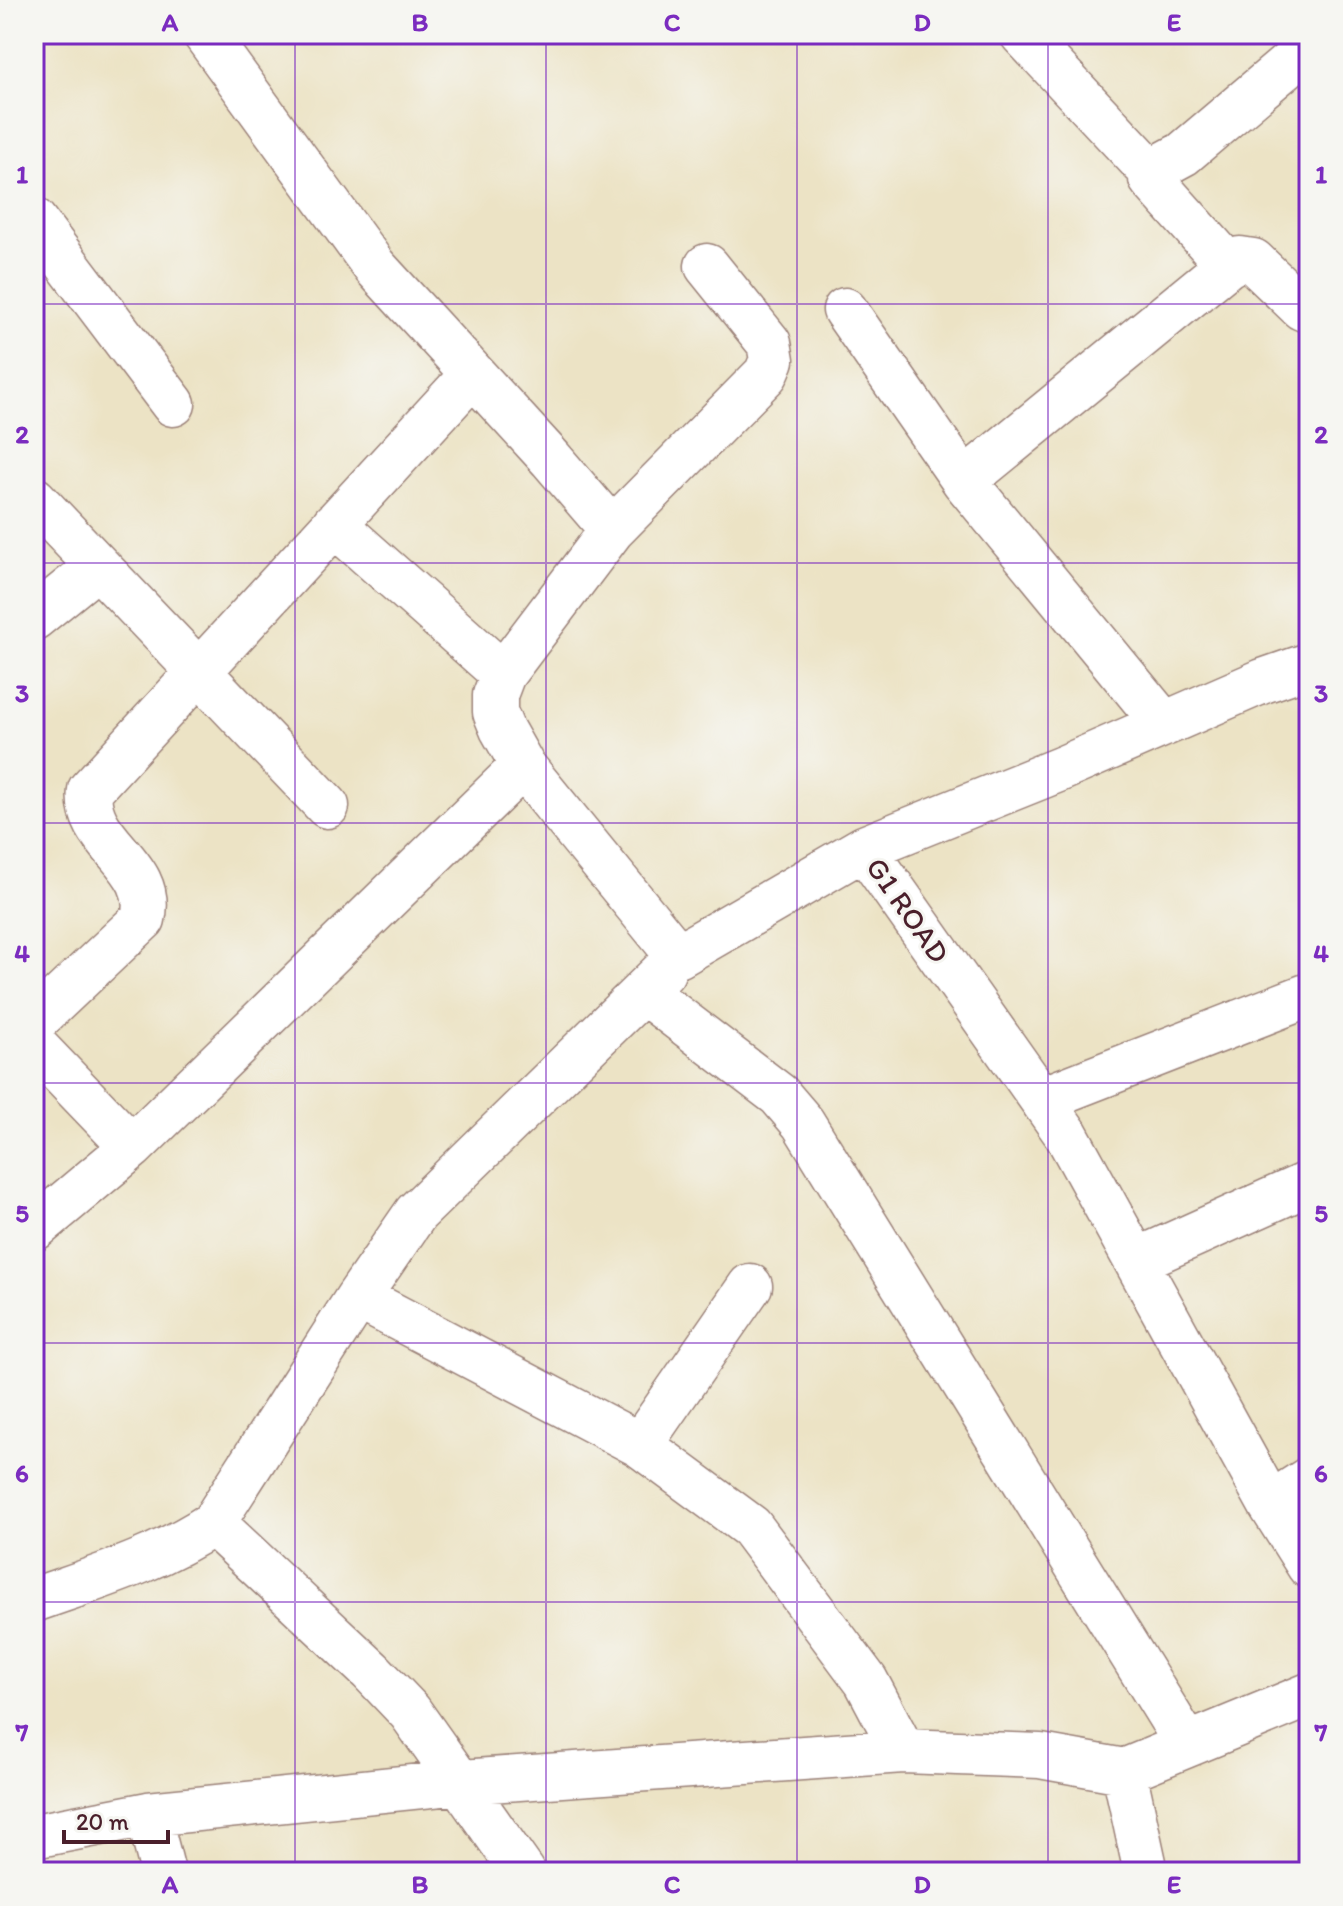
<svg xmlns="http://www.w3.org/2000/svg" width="1343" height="1906" viewBox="0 0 1343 1906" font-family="Itim,sans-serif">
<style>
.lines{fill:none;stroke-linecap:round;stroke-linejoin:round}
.minor-casing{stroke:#9b8178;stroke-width:47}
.minor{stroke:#fff;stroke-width:44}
.grid{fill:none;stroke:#7b2cbf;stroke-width:2;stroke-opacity:0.55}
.labels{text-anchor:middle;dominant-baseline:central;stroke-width:6;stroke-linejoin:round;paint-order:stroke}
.street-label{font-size:30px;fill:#4a1f2b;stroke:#f6f6f2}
.neatline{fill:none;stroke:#7b2cbf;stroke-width:3}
.grid-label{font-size:26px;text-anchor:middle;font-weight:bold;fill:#7b2cbf}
</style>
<rect width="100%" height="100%" fill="#f6f6f2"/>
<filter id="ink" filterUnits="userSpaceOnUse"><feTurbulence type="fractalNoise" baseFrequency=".0125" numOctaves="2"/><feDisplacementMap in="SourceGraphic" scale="16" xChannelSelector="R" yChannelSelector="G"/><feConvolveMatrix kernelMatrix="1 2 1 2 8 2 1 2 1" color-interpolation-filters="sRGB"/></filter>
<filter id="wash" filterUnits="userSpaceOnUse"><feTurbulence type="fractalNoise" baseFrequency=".006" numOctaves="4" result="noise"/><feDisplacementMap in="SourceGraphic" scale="32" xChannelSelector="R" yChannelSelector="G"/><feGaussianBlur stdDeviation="1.8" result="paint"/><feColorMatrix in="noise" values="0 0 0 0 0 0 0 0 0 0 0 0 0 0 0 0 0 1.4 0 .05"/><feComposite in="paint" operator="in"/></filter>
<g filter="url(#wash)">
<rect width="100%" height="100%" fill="#ece3c5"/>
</g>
<g filter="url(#ink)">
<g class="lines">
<defs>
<path id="minor" d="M205 34 374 266 551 459 612 530
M1022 34 1144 164 1157 168 1183 154 1309 47
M1151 179 1228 265
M34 220 173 404
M707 266 769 343 772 360 766 374 612 530 503 674 495 695V712L502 729 523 766 678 956 864 848 1066 1134 1270 1504 1309 1566
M845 310 964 481 1164 724
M964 481 1228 265 1240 259 1253 261 1302 308 1309 311
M34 499 327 806
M334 524 503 674
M34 618 98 566
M864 848 1063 768 1263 681 1309 665
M644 992 779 1095 803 1123 1187 1744
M34 1022 143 919C157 863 83 844 90 790L472 375
M34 1045 132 1147
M1042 1099 1309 995
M34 1229 132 1147 523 766
M1138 1260 1309 1183
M358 1297 640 1445 751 1527 866 1681 903 1751
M640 1445 750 1286
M1270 1504 1309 1479
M213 1523 371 1671 410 1712 523 1872
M34 1600C96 1578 158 1560 213 1523L358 1297 416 1213 663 972
M1124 1771 1146 1872
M148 1814 163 1872
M34 1836 148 1814 461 1782 903 1751 1040 1756 1124 1771 1309 1695"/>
</defs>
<!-- minor casing -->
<use href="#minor" class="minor-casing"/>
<!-- minor -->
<use href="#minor" class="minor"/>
</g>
</g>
<!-- grid -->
<path class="grid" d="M295 34V1872M546 34V1872M797 34V1872M1048 34V1872M34 304H1309M34 563H1309M34 823H1309M34 1083H1309M34 1343H1309M34 1602H1309"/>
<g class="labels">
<!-- street labels -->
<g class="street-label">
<text transform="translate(908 910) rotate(55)">G1 ROAD</text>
</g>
</g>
<!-- margin -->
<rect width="1343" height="1906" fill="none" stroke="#f6f6f2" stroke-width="88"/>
<!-- scale -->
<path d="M64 1830v12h104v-12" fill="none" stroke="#4a1f2b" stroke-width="4"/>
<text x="76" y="1830" font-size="24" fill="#4a1f2b" stroke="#f6f6f2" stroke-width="6" paint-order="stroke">20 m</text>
<rect x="44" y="44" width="1255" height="1818" class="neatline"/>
<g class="grid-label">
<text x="170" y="31">A</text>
<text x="420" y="31">B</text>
<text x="672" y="31">C</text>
<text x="922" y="31">D</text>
<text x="1174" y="31">E</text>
<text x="22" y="183">1</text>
<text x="1321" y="183">1</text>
<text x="22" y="443">2</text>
<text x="1321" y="443">2</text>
<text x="22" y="702">3</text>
<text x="1321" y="702">3</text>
<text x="22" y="962">4</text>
<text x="1321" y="962">4</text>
<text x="22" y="1222">5</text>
<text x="1321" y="1222">5</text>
<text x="22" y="1482">6</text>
<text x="1321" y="1482">6</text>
<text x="22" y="1741">7</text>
<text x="1321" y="1741">7</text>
<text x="170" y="1893">A</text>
<text x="420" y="1893">B</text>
<text x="672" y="1893">C</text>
<text x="922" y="1893">D</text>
<text x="1174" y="1893">E</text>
</g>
</svg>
